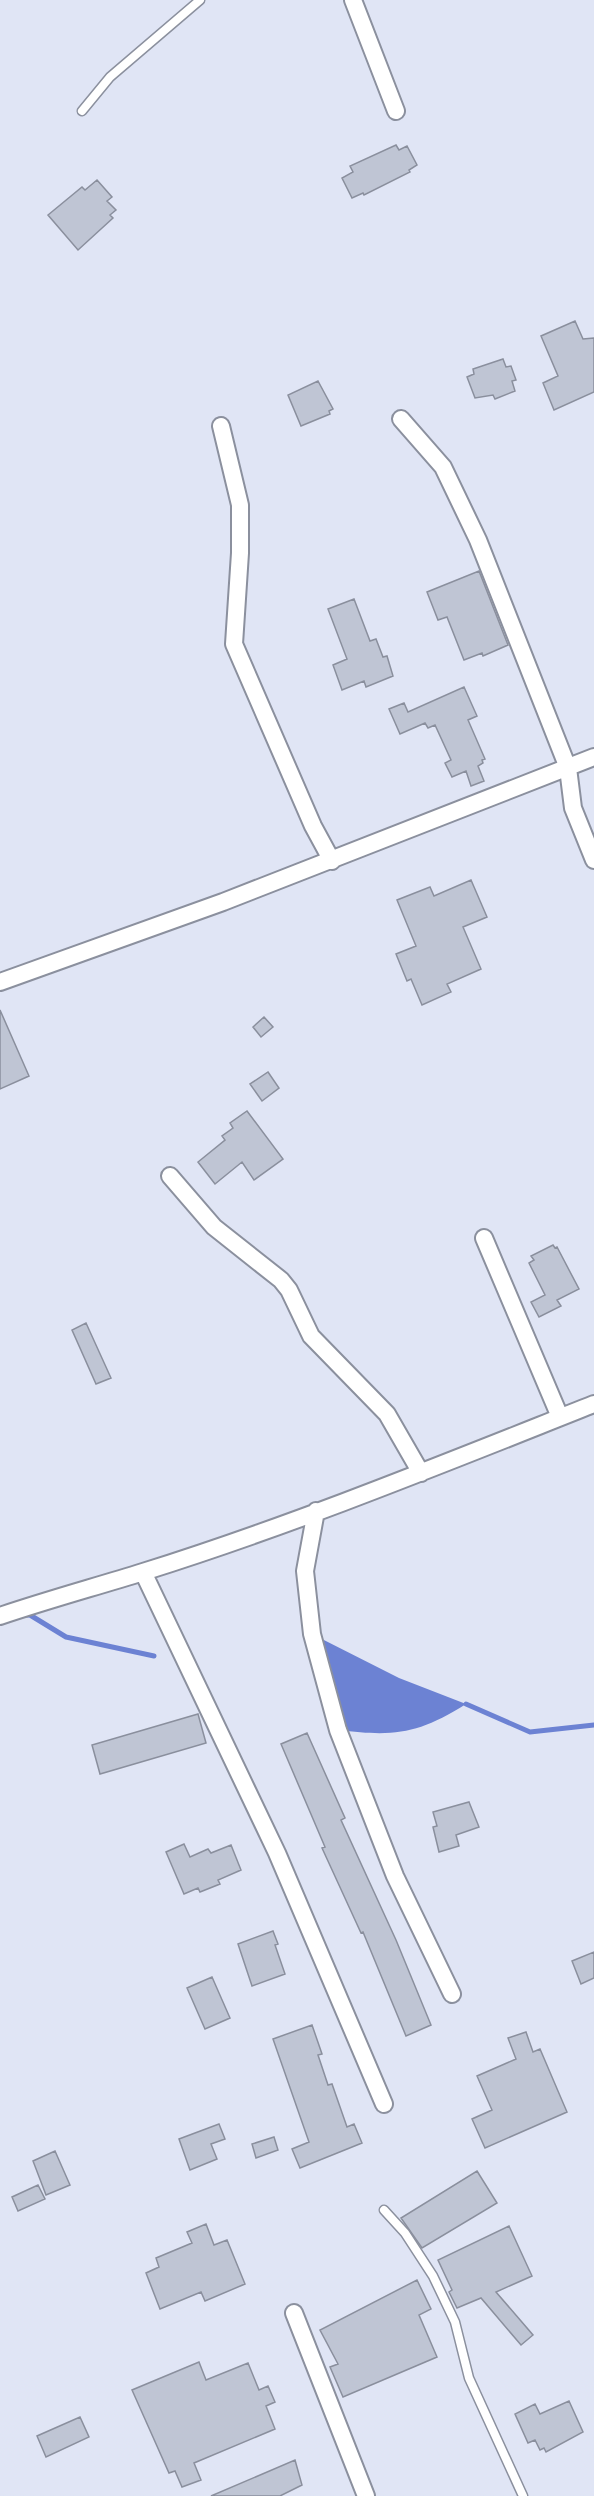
<svg xmlns="http://www.w3.org/2000/svg" width="594" height="2496" viewBox="0 0 594 2496" font-family="Overpass,sans-serif">
<style>
.water{fill:#6c82d3}
.lines{fill:none;stroke-linecap:round;stroke-linejoin:round}
.stream{stroke:#6c82d3;stroke-width:5}
.building{fill:#bfc5d4;stroke:#8a8f9d;stroke-width:1.5}
.lane-casing{stroke:#8b909e;stroke-width:11}
.street-casing{stroke:#8b909e;stroke-width:20}
.lane{stroke:#fff;stroke-width:8}
.street{stroke:#fff;stroke-width:16}
</style>
<rect width="100%" height="100%" fill="#e0e5f5"/>
<!-- water -->
<path class="water" d="M312 1634 399 1678 466 1704C418 1734 395 1737 338 1730Z"/>
<g class="lines">
<!-- stream -->
<path class="stream" d="M23 1615H30L66 1637 154 1656
M466 1704 530 1732 594 1725"/>
</g>
<!-- building -->
<path class="building" d="M396 145 399 150 407 146 417 165 409 170 410 172 364 195 363 193 352 198 342 178 353 172 350 166Z
M97 180 112 197 107 201 116 210 110 215 113 218 78 250 48 215 82 187 85 190Z
M575 321 583 339 594 338V392L554 410 543 383 558 376 541 336Z
M503 359 506 367 511 366 516 380 512 381 515 391 495 399 493 395 475 398 467 377 474 374 473 369Z
M318 381 333 409 329 411 330 414 301 426 288 395Z
M479 571 508 645 483 656 482 653 464 660 447 617 438 620 427 592Z
M354 599 370 641 376 639 383 657 387 656 393 676 366 687 364 681 342 690 333 665 347 659 328 609Z
M464 687 477 716 468 720 485 759 482 760 483 763 478 766 484 781 471 786 466 771 452 777 445 763 451 760 435 725 428 728 425 723 400 734 389 709 404 703 408 712Z
M471 880 487 917 463 927 481 969 447 984 451 992 422 1005 411 979 407 981 396 954 416 946 397 900 430 887 434 896Z
M0 1010 29 1076 0 1089Z
M264 1017 273 1027 261 1037 253 1027Z
M268 1072 279 1088 262 1101 250 1084Z
M247 1111 283 1159 254 1180 242 1162 215 1184 198 1162 225 1140 222 1136 233 1128 230 1123Z
M553 1245 555 1248 557 1247 579 1289 557 1300 561 1306 539 1317 531 1302 545 1295 529 1263 534 1260 531 1256Z
M86 1323 111 1378 96 1384 72 1330Z
M198 1714 206 1743 100 1774 92 1745Z
M307 1733 345 1818 341 1820 396 1940 431 2025 406 2036 363 1932 361 1933 322 1848 325 1847 281 1744Z
M469 1802 479 1827 456 1835 459 1846 439 1852 433 1827 437 1826 433 1812Z
M184 1844 190 1857 208 1849 211 1853 231 1845 241 1870 218 1880 220 1884 200 1892 198 1888 184 1894 166 1852Z
M273 1931 278 1944 275 1945 285 1974 252 1986 238 1944Z
M594 1952V1978L581 1984 572 1961Z
M212 1977 230 2018 205 2029 187 1988Z
M312 2025 322 2054 318 2055 328 2085 332 2084 347 2127 354 2124 362 2143 300 2168 292 2149 309 2142 273 2039Z
M526 2032 533 2052 540 2049 567 2112 485 2148 472 2119 492 2110 477 2076 516 2059 508 2038Z
M219 2124 225 2139 211 2144 217 2159 190 2170 179 2139Z
M274 2137 278 2150 256 2158 252 2144Z
M55 2151 70 2185 46 2195 33 2161Z
M477 2171 497 2203 422 2248 401 2218Z
M38 2185 45 2199 18 2211 12 2197Z
M206 2224 214 2245 227 2240 245 2284 205 2301 201 2292 160 2309 146 2273 159 2267 156 2258 192 2243 187 2232Z
M509 2226 532 2276 496 2292 533 2335 521 2345 481 2298 457 2308 449 2292 452 2290 438 2260Z
M417 2280 431 2309 419 2315 437 2357 343 2397 330 2367 338 2364 320 2330Z
M199 2362 206 2380 248 2363 259 2390 268 2386 275 2402 266 2406 275 2429 194 2463 201 2480 182 2487 175 2471 169 2473 132 2390Z
M569 2401 583 2432 546 2452 544 2448 540 2450 535 2440 528 2443 515 2414 535 2404 540 2414Z
M80 2417 89 2437 46 2457 37 2436Z
M295 2460 302 2485 280 2496H211Z"/>
<g class="lines">
<defs>
<path id="lane" d="M82 111 110 77 200 0
M384 2210 405 2233 433 2276 455 2322 469 2378 523 2496"/>
<path id="street" d="M353 0 396 111
M401 419 443 467 478 540 568 768 573 808 594 860
M221 426 240 505V553L234 644 313 826 332 861
M0 982 223 902 594 757
M170 1176 214 1227 281 1280 289 1290 311 1336 387 1414 421 1473
M484 1238 560 1417
M316 1511 305 1571 312 1634 338 1730 395 1876 452 1994
M143 1572 277 1853 384 2104
M0 1616C47 1600 95 1587 143 1572 296 1524 445 1463 594 1404
M294 2313 366 2496"/>
</defs>
<!-- lane casing -->
<use href="#lane" class="lane-casing"/>
<!-- street casing -->
<use href="#street" class="street-casing"/>
<!-- lane -->
<use href="#lane" class="lane"/>
<!-- street -->
<use href="#street" class="street"/>
</g>
</svg>
